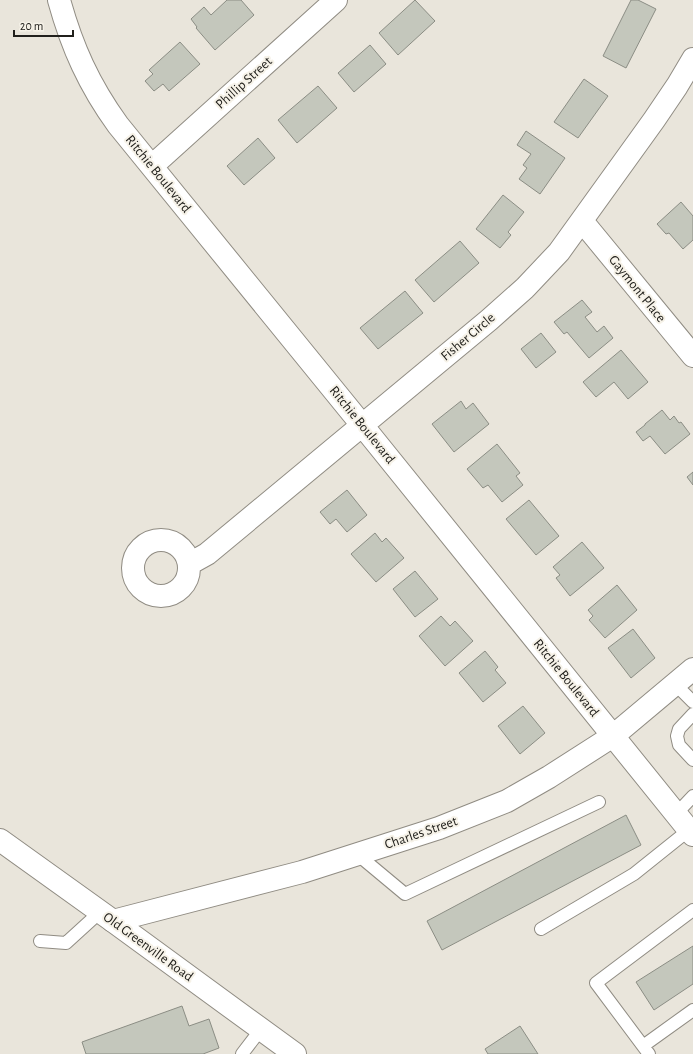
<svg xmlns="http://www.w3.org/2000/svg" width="693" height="1054" viewBox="0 0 693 1054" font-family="'Alegreya Sans',sans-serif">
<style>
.building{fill:#c4c7bc;stroke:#8b8d84}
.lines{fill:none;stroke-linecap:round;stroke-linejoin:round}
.service-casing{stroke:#908c83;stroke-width:14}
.minor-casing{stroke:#908c83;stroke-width:24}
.secondary-casing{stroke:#908c83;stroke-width:24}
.service{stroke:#fff;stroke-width:12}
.minor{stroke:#fff;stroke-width:22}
.secondary{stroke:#fff;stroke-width:22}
.labels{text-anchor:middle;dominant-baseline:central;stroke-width:4;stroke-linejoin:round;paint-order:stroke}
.street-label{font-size:14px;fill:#21201c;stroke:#f6f2e8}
</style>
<rect width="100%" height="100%" fill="#e9e5db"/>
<!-- building -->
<path class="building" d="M227 0H241L254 15 215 50 196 28 197 27 191 19 204 7 211 15Z
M415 0 435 21 398 55 379 33Z
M631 0H638L656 9 626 68 603 56Z
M180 42 200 64 169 91 163 84 154 91 145 81 153 74 149 70Z
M370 45 386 64 354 92 338 73Z
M584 79 608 96 578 138 554 122Z
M318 86 337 108 297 143 278 120Z
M526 131 565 158 540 194 519 179 527 168 523 165 531 154 517 145Z
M258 138 275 158 244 185 227 166Z
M503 195 524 212 508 232 511 235 500 248 476 229Z
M681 202 693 216V240L683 249 669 233 666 234 657 224Z
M460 241 479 263 434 302 415 280Z
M405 291 423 313 378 349 360 328Z
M582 300 592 312 585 317 597 332 604 326 613 338 589 358 567 332 564 334 554 322Z
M541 333 556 352 536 368 521 349Z
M621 350 648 382 628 399 614 382 596 397 583 382Z
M461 401 466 409 473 403 489 424 454 452 432 424Z
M662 410 670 420 674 416 679 423 681 422 690 434 665 454 650 436 643 441 636 432 645 425V424Z
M497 444 520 473 516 476 523 485 502 502 488 485 483 488 467 469Z
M693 472V485L687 477Z
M347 490 367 515 347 532 336 519 330 524 320 512Z
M529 500 559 536 536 555 506 519Z
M375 533 382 542 386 538 404 558 376 582 351 554Z
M582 542 604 568 570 596 556 578 560 575 553 567Z
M415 571 438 599 415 617 393 589Z
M617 585 637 610 605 638 589 620 593 616 588 610Z
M441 616 450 626 455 621 473 641 445 666 419 636Z
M633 629 655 658 631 678 608 648Z
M485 651 498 667 495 670 506 683 483 702 459 673Z
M523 706 545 733 520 754 498 726Z
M626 815 641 845 442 950 427 921Z
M693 946V984L654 1010 636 982Z
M182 1006 189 1026 209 1019 219 1048 203 1054H86L82 1042Z
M520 1026 538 1054H488L485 1049Z"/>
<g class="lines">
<defs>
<path id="service" d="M675 684 693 702
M693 714 679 729 677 736 679 745 693 760
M676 814 693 796
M357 854 405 894 599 802
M541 929 634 874 689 830
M40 941 66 943 100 912
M643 1046 693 1010
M242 1054 261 1029
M649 1054 596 983 693 910"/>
<path id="minor" d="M59 0C72 47 89 85 118 125L362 425 693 835
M152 166 336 0
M582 221 693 356
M133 568a28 28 0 1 1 56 0a28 28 0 1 1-56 0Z
M189 564 207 554 489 320 525 288 559 252 654 120 677 86 693 59
M113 921 302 872 439 828 507 801 549 777 613 736 693 669"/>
<path id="secondary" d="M0 840 113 921 295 1054"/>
</defs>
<!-- service casing -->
<use href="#service" class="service-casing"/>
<!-- minor casing -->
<use href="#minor" class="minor-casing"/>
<!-- secondary casing -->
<use href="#secondary" class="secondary-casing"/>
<!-- service -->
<use href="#service" class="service"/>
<!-- minor -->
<use href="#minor" class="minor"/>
<!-- secondary -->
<use href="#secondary" class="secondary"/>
</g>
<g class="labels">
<!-- street labels -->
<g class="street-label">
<text transform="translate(244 83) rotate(-42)">Phillip Street</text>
<text transform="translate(158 174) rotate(51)">Ritchie Boulevard</text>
<text transform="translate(637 289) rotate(51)">Gaymont Place</text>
<text transform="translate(468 337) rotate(-40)">Fisher Circle</text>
<text transform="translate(362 425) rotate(51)">Ritchie Boulevard</text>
<text transform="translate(566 678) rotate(51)">Ritchie Boulevard</text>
<text transform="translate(421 833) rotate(-19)">Charles Street</text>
<text transform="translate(148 947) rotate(36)">Old Greenville Road</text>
</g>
</g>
<!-- scale -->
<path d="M14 30v6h59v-6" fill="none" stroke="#21201c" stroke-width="2"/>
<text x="20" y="30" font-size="12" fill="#21201c" stroke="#f6f2e8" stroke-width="3" paint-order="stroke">20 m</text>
</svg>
